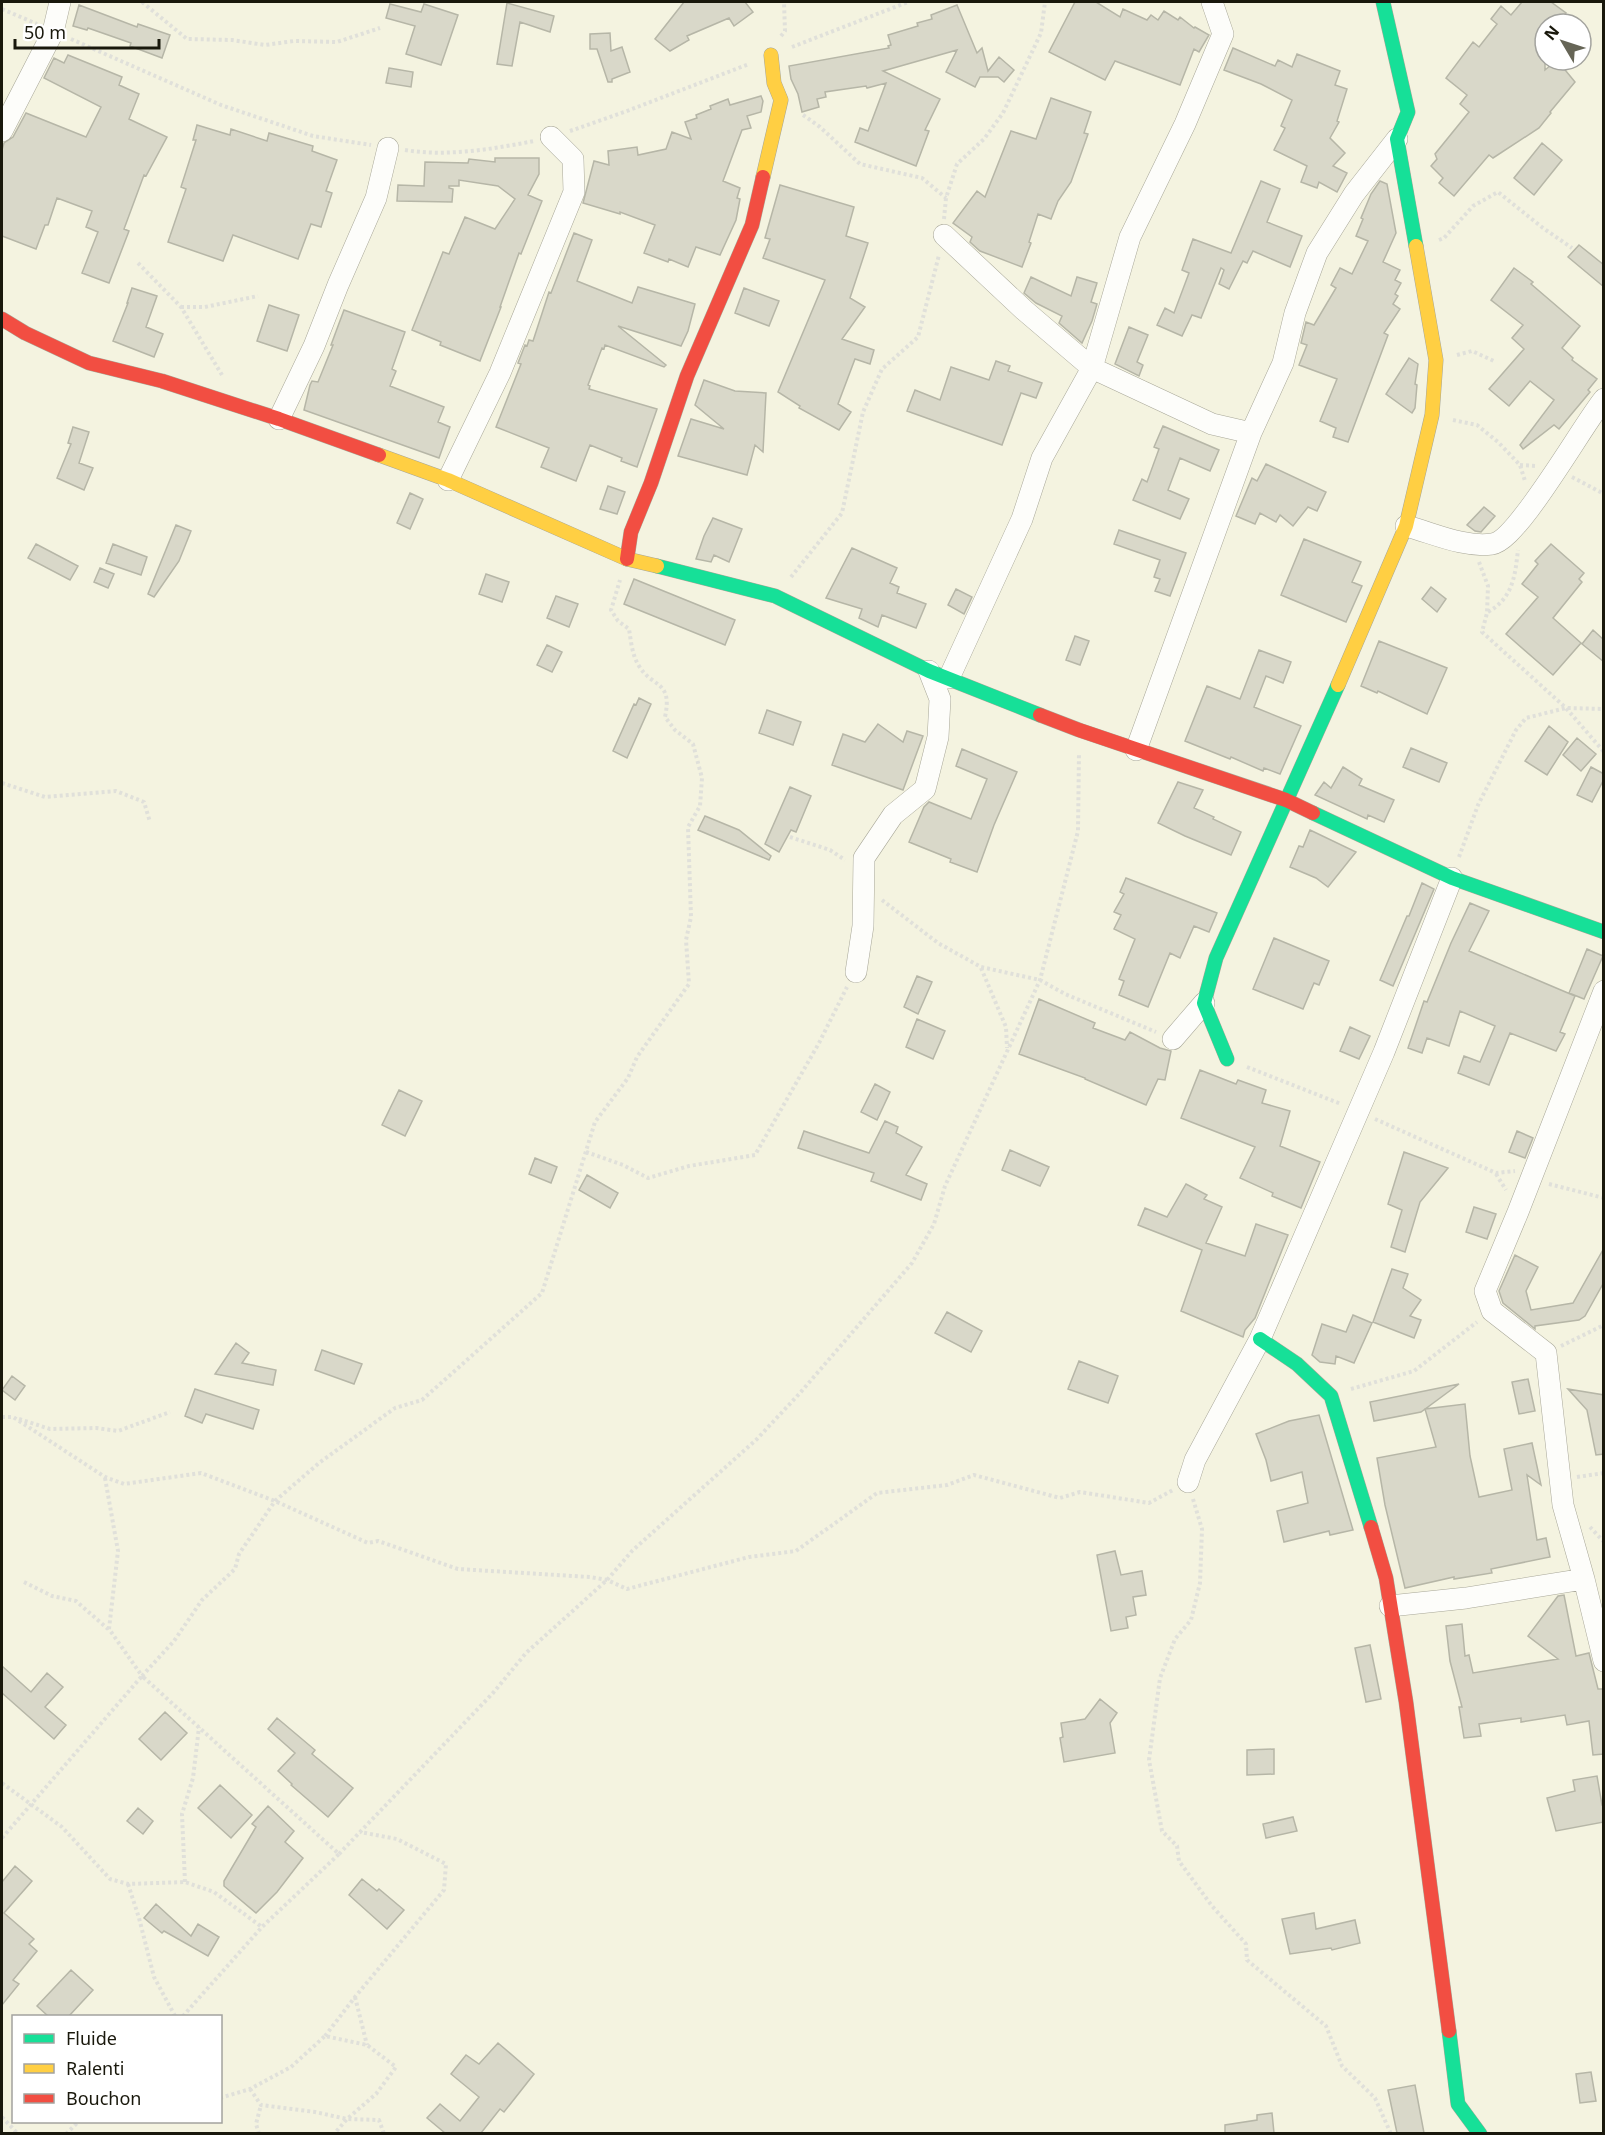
<svg xmlns="http://www.w3.org/2000/svg" width="1605" height="2135" viewBox="0 0 1605 2135" font-family="'Noto Sans',sans-serif">
<style>
.building{fill:#d9d8c9;stroke:#b6b6a7;stroke-width:1.5}
.lines{fill:none;stroke-linecap:round;stroke-linejoin:round}
.street-casing{stroke:#a8a798;stroke-width:22}
.fast-casing{stroke:#a8a798;stroke-width:15}
.slow-casing{stroke:#a8a798;stroke-width:15}
.jam-casing{stroke:#a8a798;stroke-width:15}
.path{stroke:#e0e0da;stroke-width:4;stroke-dasharray:3 3;stroke-linecap:butt}
.street{stroke:#fdfdfa;stroke-width:21}
.fast{stroke:#16e098;stroke-width:14}
.slow{stroke:#ffcf43;stroke-width:14}
.jam{stroke:#f24e42;stroke-width:14}
</style>
<rect width="100%" height="100%" fill="#f4f3e0"/>
<!-- building -->
<path class="building" d="M684 2H745L753 12 734 26 729 18 687 36 689 40 670 51 655 39Z
M1075 2H1096L1120 17 1123 9 1147 20 1151 15 1158 20 1164 11 1178 20 1180 17 1194 28 1195 27 1209 35 1199 52 1194 49 1180 85 1115 61 1105 80 1049 52Z
M1522 2H1551L1566 13 1558 24H1545V70L1557 60 1575 82 1550 112 1551 113 1539 128 1493 158 1489 155 1454 196 1439 183 1443 178 1431 166 1437 159 1435 154 1469 112 1460 104 1467 95 1446 78 1473 42 1479 47 1497 24 1491 19 1501 6 1511 15Z
M507 3 554 16 550 32 520 22 512 66 497 64Z
M390 4 421 12 424 4 458 15 441 65 406 54 415 26 386 18Z
M79 5 137 27 138 24 170 35 162 58 130 46 131 43 88 28 87 30 73 26Z
M957 5 977 53 982 48 988 71 999 57 1014 70 1004 82 998 77H980L975 87 946 72 957 50 883 71 940 99 925 130 929 131 916 166 855 142 860 128 868 131 886 83 867 88 866 86 825 92 826 97 817 99 819 107 802 112 798 94 791 79 789 66 889 48 888 46 891 45 888 35 918 26 917 23 932 19 931 15Z
M610 33 611 51 622 47 630 72 612 79V82H608L597 49H590V34Z
M1233 48 1275 66 1278 60 1292 67 1297 54 1340 71 1335 85 1347 89 1337 121 1339 122 1330 138 1345 153 1333 166 1347 173 1337 192 1319 182 1317 188 1301 182 1307 166 1274 150 1285 128 1281 126 1292 100 1261 84 1224 70Z
M68 55 122 77 119 85 139 94 129 119 167 137 146 176 144 175 124 229 129 231 109 283 82 273 98 232 86 227 92 211 57 198 48 225H45L36 249 2 236V150L4 143 13 137 26 113 86 137 101 107 44 78 54 58 64 63Z
M389 68 413 72 411 87 386 83Z
M761 96 763 101 761 112 747 116 751 128 742 130 723 181 740 188 737 198 740 199 736 220 720 255 696 247 688 267 669 259 668 262 644 253 655 225 620 212V214L583 203 594 161 609 165 608 151 637 147 638 155 666 149 672 132 691 139 685 122 697 118 696 115 711 109 710 106 728 99 730 105Z
M1051 98 1091 112 1084 133 1088 134 1071 182 1058 201 1051 219 1038 214 1029 242 1031 243 1022 267 980 251 970 242 972 237 953 223 977 191 985 197 1011 131 1036 139Z
M197 125 230 135 231 129 267 141 269 133 313 146 312 151 337 160 326 191 332 193 321 227 311 224 298 259 233 235 223 261 168 242 186 189 181 187 196 140H193Z
M1542 143 1562 160 1534 195 1514 178Z
M495 158H539V174L528 195 542 201 521 254 519 253 500 307H501L480 361 440 345 441 342 412 330 443 252 449 254 465 217 495 229 515 199 498 186 459 180V186H449V188L453 189 452 202 397 201 398 185 424 186 425 162 468 163 469 159 495 162Z
M1261 181 1280 189 1267 222 1302 236 1290 267 1253 251 1247 263 1243 261 1229 289 1219 284 1224 270 1221 268 1201 318 1192 315 1182 336 1157 325 1165 308 1174 313 1189 273 1182 270 1193 239 1231 253Z
M1380 181 1387 184 1396 233 1383 262 1400 270 1395 280 1401 283 1395 294 1398 296 1393 304 1400 309 1384 333 1388 335 1348 442 1333 437 1336 428 1320 421 1337 379 1299 365 1307 345 1301 343 1306 322 1314 325 1336 288 1331 285 1340 268 1352 274 1368 241 1356 236 1363 219 1361 218 1371 194Z
M780 185 854 207 846 236 868 243 850 298 865 307 842 339 874 350 870 364 855 359 838 404 851 412 839 430 799 408 800 406 778 392 825 280 763 258 770 239 765 238Z
M574 233 592 240 577 281 632 303 638 287 695 304 688 331 681 346 618 326 666 365 664 367 605 345 604 349 602 348 588 385 590 386 589 389 657 409 637 467 621 461 622 458 590 445 576 481 541 467 549 448 496 427 521 364 518 363 525 345 527 346 529 340 533 341 549 292 551 293Z
M1579 245 1604 265V287L1568 257Z
M1514 268 1533 282 1531 284 1580 326 1562 348 1573 358 1572 360 1597 379 1588 390 1590 392 1559 429 1554 425 1523 449 1520 445 1554 400 1530 381 1509 406 1489 389 1524 349 1512 338 1523 325 1491 300Z
M1031 277 1071 296 1077 277 1097 283 1091 302 1097 304 1092 321 1082 343 1059 323 1062 316 1036 303 1024 293Z
M132 288 157 296 146 327 163 334 154 357 113 341 128 303H127Z
M744 288 779 301 769 326 735 313Z
M269 305 299 315 287 351 257 341Z
M344 310 405 332 392 369 396 371 390 386 444 407 438 422 450 427 439 458 304 410 310 385 312 381 318 382 333 345H331Z
M1129 327 1148 335 1137 362 1143 365 1139 376 1115 364Z
M1409 358 1418 364 1415 384 1417 385 1415 408 1412 413 1386 394Z
M996 361 1010 366 1008 371 1042 383 1036 398 1021 393 1002 445 907 411 915 390 940 400 951 367 989 380Z
M704 380 735 391 766 393 763 452 755 445 747 475 678 456 691 419 724 429 695 405Z
M1163 426 1219 450 1210 471 1180 458 1168 490 1189 499 1180 519 1133 500 1142 479 1147 482 1159 449 1154 447Z
M73 427 89 432 79 463 93 468 84 490 57 478 71 444 68 443Z
M1266 464 1326 492 1317 511 1308 507 1293 526 1280 515 1276 522 1260 513 1255 524 1236 516 1252 478 1257 481Z
M608 486 625 492 617 514 600 509Z
M410 493 423 499 410 529 397 523Z
M1484 507 1495 516 1481 532 1475 531 1467 525Z
M713 518 742 529 729 562 714 555 711 562 696 559 704 536Z
M176 525 191 531 179 561 154 597 148 594Z
M1119 530 1186 553 1170 596 1155 591 1160 579 1154 577 1160 560 1114 544Z
M1304 539 1361 562 1352 582 1362 586 1346 622 1281 595Z
M36 544 78 566 70 580 28 558Z
M113 544 147 557 141 575 106 563Z
M1551 544 1584 573 1579 579 1582 582 1553 618 1581 643 1553 675 1506 634 1538 597 1522 584 1538 564 1535 561Z
M852 548 897 568 890 583 899 587 897 593 926 604 916 628 882 615 878 627 859 618 862 609 826 598Z
M100 568 114 574 108 588 94 582Z
M486 574 509 582 502 602 479 594Z
M634 579 735 620 725 645 624 604Z
M1431 587 1446 599 1437 612 1422 599Z
M956 589 972 597 964 614 948 605Z
M556 596 578 604 569 627 547 618Z
M1593 630 1604 640V662L1582 644Z
M1075 636 1089 641 1080 665 1066 660Z
M1379 641 1447 668 1427 714 1378 691 1377 693 1361 686Z
M547 645 562 652 552 672 537 665Z
M1259 650 1291 662 1283 683 1266 676 1254 707 1301 726 1280 774 1264 768 1263 771 1231 757 1230 759 1185 741 1207 686 1240 699Z
M639 698 651 704 627 758 613 751 634 704 636 705Z
M767 710 801 722 793 745 759 733Z
M878 724 903 742 907 731 923 736 903 790 832 765 843 734 865 742Z
M1549 726 1568 742 1547 775 1525 761Z
M1577 738 1596 754 1581 771 1563 755Z
M1411 748 1447 763 1439 782 1403 767Z
M962 749 1017 772 994 825 977 872 950 862 951 859 909 842 924 807 929 802 971 819 987 779 956 766Z
M1343 767 1362 779 1359 785 1394 800 1384 822 1368 815 1367 819 1315 795 1324 782 1331 788Z
M1591 767 1604 774V779L1592 802 1577 795Z
M1178 782 1203 790 1194 808 1214 817 1213 819 1241 832 1231 855 1185 836 1158 823Z
M790 787 811 796 796 832 791 830 779 852 765 844Z
M705 816 739 830 771 856 769 860 698 830Z
M1310 830 1356 852 1328 887 1316 878 1290 867 1299 846 1303 847Z
M1126 878 1217 913 1209 932 1194 926 1180 958 1170 953 1148 1007 1119 995 1124 981 1119 979 1135 939 1114 929 1121 915 1114 912 1124 894 1120 892Z
M1422 883 1434 889 1393 986 1380 980 1407 916H1409Z
M1470 903 1489 911 1469 951 1575 996 1560 1032 1565 1034 1556 1051 1510 1033 1489 1085 1458 1073 1464 1056 1480 1062 1495 1026 1460 1011 1449 1046 1427 1038 1422 1053 1408 1048 1424 1001 1427 1002 1451 943Z
M1274 938 1329 961 1319 985 1314 983 1303 1009 1253 989Z
M1587 949 1603 956 1584 999 1569 993Z
M917 976 932 982 918 1014 904 1007Z
M1039 999 1095 1023 1093 1028 1125 1040 1130 1032 1160 1048 1171 1051 1165 1080 1158 1079 1146 1105 1085 1079V1078L1019 1054Z
M917 1019 945 1031 933 1059 906 1047Z
M1350 1027 1370 1036 1359 1059 1340 1051Z
M1200 1070 1236 1084 1238 1080 1266 1090 1262 1103 1290 1111 1280 1146 1320 1162 1301 1208 1272 1196 1273 1193 1240 1178 1255 1147 1181 1118Z
M875 1084 890 1092 877 1120 861 1112Z
M399 1090 422 1101 405 1136 382 1125Z
M885 1121 898 1127 896 1133 922 1147 906 1175 927 1184 921 1200 871 1181 874 1173 798 1148 804 1131 869 1153Z
M1517 1131 1533 1138 1525 1158 1509 1152Z
M1010 1150 1049 1167 1040 1186 1002 1170Z
M1404 1152 1448 1168 1420 1202 1405 1252 1391 1247 1402 1210 1388 1204Z
M535 1158 557 1167 551 1183 529 1174Z
M587 1175 618 1193 610 1208 579 1190Z
M1186 1184 1207 1195 1204 1199 1222 1207 1206 1243 1245 1256 1256 1224 1288 1235 1255 1318 1245 1330 1243 1337 1181 1311 1202 1250 1138 1225 1145 1208 1167 1217Z
M1474 1207 1496 1214 1487 1239 1466 1232Z
M1604 1248V1282L1585 1316 1579 1320 1535 1326V1329L1503 1303 1499 1291 1515 1255 1538 1267 1526 1291 1531 1310 1573 1303Z
M1392 1269 1408 1274 1403 1288 1421 1300 1410 1316 1421 1320 1414 1338 1373 1322Z
M947 1312 982 1331 971 1352 935 1333Z
M1353 1315 1372 1323 1354 1363 1336 1356 1335 1364 1320 1362 1312 1355 1322 1324 1346 1332Z
M236 1343 249 1353 242 1363 276 1370 273 1385 215 1374Z
M322 1350 362 1364 354 1384 315 1370Z
M1079 1361 1118 1376 1108 1403 1068 1389Z
M12 1376 25 1386 15 1400 2 1390Z
M1528 1379 1535 1411 1519 1414 1512 1382Z
M1459 1384 1421 1412 1374 1421 1370 1402Z
M195 1389 259 1410 253 1429 206 1414 202 1423 185 1416Z
M1568 1389 1604 1395V1454L1596 1455 1587 1410Z
M1465 1404 1470 1456 1479 1497 1512 1490 1504 1449 1532 1443 1541 1485 1527 1475 1537 1540 1546 1538 1550 1557 1491 1569 1492 1573 1454 1579V1577L1405 1588 1385 1505 1377 1458 1436 1447 1425 1409Z
M1319 1415 1353 1530 1330 1535 1329 1531 1284 1542 1277 1511 1308 1503 1302 1472 1271 1481 1266 1460 1256 1434 1289 1421Z
M1115 1551 1121 1575 1142 1571 1146 1595 1133 1597 1136 1615 1126 1617 1128 1628 1111 1631 1097 1555Z
M1564 1595 1576 1656 1589 1653 1598 1689H1604V1754L1593 1755 1589 1721 1567 1725 1565 1715 1521 1722V1718L1479 1724 1481 1736 1464 1738 1459 1707H1462L1450 1661 1446 1626 1462 1624 1465 1656 1469 1655 1473 1673 1558 1659 1528 1636 1558 1596Z
M1370 1645 1381 1699 1366 1702 1355 1648Z
M2 1666 31 1692 47 1673 63 1687 45 1707 66 1725 54 1739 2 1693Z
M1100 1699 1117 1713 1110 1723 1115 1753 1064 1762 1060 1738 1063 1737 1061 1723 1085 1719Z
M165 1712 187 1733 161 1760 139 1739Z
M277 1718 315 1750 312 1754 353 1788 328 1817 291 1785 292 1784 278 1771 295 1753 268 1729Z
M1274 1749V1774L1247 1775V1750Z
M1597 1776 1602 1805H1604V1822L1556 1831 1547 1798 1575 1791 1573 1780Z
M220 1785 252 1815 231 1838 198 1808Z
M268 1806 294 1831 285 1842 303 1858 277 1892 256 1913 224 1886V1881L256 1827 252 1824Z
M138 1808 153 1821 143 1834 127 1821Z
M1293 1817 1297 1831 1266 1838 1263 1824Z
M15 1866 32 1881 4 1913 34 1939 29 1944 37 1951 13 1980 19 1984 2 2005V1882Z
M362 1879 377 1891 379 1889 404 1910 387 1929 349 1895Z
M156 1904 191 1936 198 1924 219 1937 208 1956 164 1931 162 1933 144 1918Z
M1314 1913 1316 1929 1355 1920 1360 1943 1332 1950 1331 1948 1290 1954 1282 1919Z
M71 1970 93 1990 69 2016H48L37 2006Z
M498 2043 534 2074 504 2112 500 2109 481 2133H445L427 2118 440 2104 460 2121 479 2097 451 2074 466 2055 479 2064Z
M1591 2072 1596 2101 1580 2103 1576 2074Z
M1415 2085 1424 2133H1397L1388 2090Z
M1272 2113 1274 2133H1225V2125L1257 2120V2115Z"/>
<g class="lines">
<defs>
<path id="street" d="M2 131 53 32 60 2
M944 235 1024 310 1092 368 1212 424 1251 433
M279 419 314 346 338 285 376 198 388 148
M448 480 500 373 574 192 573 159 551 137
M1406 526C1433 533 1464 548 1492 544 1518 541 1583 424 1604 399
M949 678 1022 519 1042 458 1092 368 1130 237 1185 124 1223 34 1212 2
M1136 750 1251 433 1283 363 1295 313 1317 253 1354 194 1397 139
M856 972 863 926 864 858 893 815 925 789 938 737 940 699 929 671
M1173 1039 1204 1003
M1188 1482 1195 1460 1260 1339 1384 1052 1452 878
M1584 1579 1604 1661
M1390 1606 1466 1598 1584 1579 1563 1505 1546 1353 1492 1311 1485 1291 1518 1212 1604 991"/>
<path id="fast" d="M1383 2 1408 112 1397 139 1416 246
M657 566 775 596 929 671 1040 715
M1313 813 1452 878 1604 932
M1227 1059 1204 1003 1216 958 1338 685
M1260 1339 1297 1364 1331 1396 1371 1527
M1449 2031 1458 2104 1480 2134"/>
<path id="slow" d="M763 177 781 100 774 83 771 55
M379 455 448 480 627 559 657 566
M1338 685 1406 526 1432 415 1436 360 1416 246"/>
<path id="jam" d="M2 319 25 333 89 363 162 381 279 419 379 455
M627 559 631 532 651 483 687 376 752 225 763 177
M1040 715 1079 730 1286 800 1313 813
M1371 1527 1386 1578 1406 1702 1449 2031"/>
</defs>
<!-- street casing -->
<use href="#street" class="street-casing"/>
<!-- fast casing -->
<use href="#fast" class="fast-casing"/>
<!-- slow casing -->
<use href="#slow" class="slow-casing"/>
<!-- jam casing -->
<use href="#jam" class="jam-casing"/>
<!-- path -->
<path class="path" d="M142 2 187 39 232 40 265 45 294 41 337 42 380 28
M2 9 37 24
M781 36 785 31 784 2
M71 39 221 105 313 136 371 145
M792 47 908 2
M803 115 820 127 860 164 922 178 946 198
M570 131 627 111 749 64
M405 150C447 157 493 149 534 141
M944 219 946 198 957 164 984 139 1003 113 1041 33 1045 2
M1439 240 1444 238 1473 206 1498 192 1543 228 1572 248
M138 263 181 307 222 375
M181 307H205L258 296
M1457 355 1472 351 1496 362
M1453 420 1477 425 1498 442 1520 465 1525 481
M1520 465 1537 466
M1572 477 1604 494
M1479 562 1488 586 1487 613 1482 632 1566 708 1604 752
M791 577 842 513 863 412 882 369 918 337 939 255
M1488 612C1513 598 1515 576 1518 550
M2 783 45 797 116 791 144 802 150 822
M790 837 830 850 845 860
M1459 857 1478 805 1516 730 1526 718 1566 708 1604 709
M882 900 938 943 981 967 1040 980 1065 994 1156 1032
M981 968 1006 1027 1007 1048
M1247 1067 1341 1104
M1375 1119 1496 1173 1515 1171
M586 1152 623 1165 648 1178 689 1166 755 1155 819 1043 847 987
M1496 1174 1506 1190
M1549 1184 1604 1198
M1561 1346 1604 1325
M1351 1389 1414 1371 1477 1322
M2 1417H13L105 1477 124 1484 201 1473 275 1501 368 1543 378 1541 458 1569 590 1577 607 1580 627 1589 749 1557 796 1551 877 1493 947 1485 974 1475 1060 1498 1080 1492 1149 1503 1173 1490
M19 1419 50 1429 96 1428 118 1431 170 1412
M1577 1477 1604 1473
M105 1478 118 1551 109 1629 142 1676 174 1641 202 1600 235 1569 239 1554 275 1501 319 1463 395 1408 422 1400 542 1293 595 1122 628 1078 637 1057 689 984 686 940 691 917 688 827 700 806 702 778 693 744 675 730 665 717C673 680 652 688 639 666 632 655 631 641 629 629L618 621 611 610 620 580
M1193 1499 1202 1529 1200 1583 1191 1620 1175 1639 1160 1678 1149 1760 1162 1831 1177 1846 1179 1861 1212 1906 1246 1944 1247 1960 1326 2026 1342 2066 1375 2098 1391 2134
M1590 1527 1604 1542
M24 1582 52 1596 76 1601 108 1629
M2 1783 62 1827 110 1879 128 1884 185 1882 214 1892 262 1927
M2 1838 142 1676 339 1854 262 1927 183 2016
M339 1854 493 1693 526 1653 607 1580 632 1551 757 1439 800 1393 912 1263 934 1224 945 1186 1040 980 1078 831 1079 753
M185 1882 182 1814 193 1778 199 1727
M128 1884 139 1918 154 1977 175 2016
M355 1997 367 2045
M325 2036 355 1997 444 1890 446 1864 397 1839 360 1832
M250 2089 261 2105 315 2112 347 2119 379 2120 384 2134
M220 2098 250 2089 291 2067 325 2036 367 2045 396 2067 376 2094 347 2119 334 2134
M2 2117 18 2134
M66 2134 78 2122
M259 2134 256 2124 261 2105"/>
<!-- street -->
<use href="#street" class="street"/>
<!-- fast -->
<use href="#fast" class="fast"/>
<!-- slow -->
<use href="#slow" class="slow"/>
<!-- jam -->
<use href="#jam" class="jam"/>
</g>
<!-- border -->
<rect width="1605" height="2135" fill="none" stroke="#19180c" stroke-width="6"/>
<!-- legend -->
<rect x="12" y="2015" width="210" height="108" fill="#ffffff" stroke="#a3a39e" stroke-width="1.5"/>
<rect x="24" y="2034" width="30" height="9" fill="#16e098" stroke="#a3a39e" stroke-width="1.5"/>
<text x="66" y="2045" font-size="18" fill="#19180c">Fluide</text>
<rect x="24" y="2064" width="30" height="9" fill="#ffcf43" stroke="#a3a39e" stroke-width="1.5"/>
<text x="66" y="2075" font-size="18" fill="#19180c">Ralenti</text>
<rect x="24" y="2094" width="30" height="9" fill="#f24e42" stroke="#a3a39e" stroke-width="1.5"/>
<text x="66" y="2105" font-size="18" fill="#19180c">Bouchon</text>
<!-- north arrow -->
<g transform="translate(1563 42) rotate(309)"><circle r="28" fill="#ffffff" stroke="#a3a39e" stroke-width="1.5"/>
<path d="M0-4.5L10 22L0 15L-10 22Z" fill="#666556"/>
<text y="-9" font-size="16" font-weight="bold" text-anchor="middle" fill="#19180c">N</text>
</g>
<!-- scale -->
<path d="M15 39v9h144v-9" fill="none" stroke="#19180c" stroke-width="3"/>
<text x="24" y="39" font-size="18" fill="#19180c" stroke="#ffffff" stroke-width="4.5" paint-order="stroke">50 m</text>
</svg>
